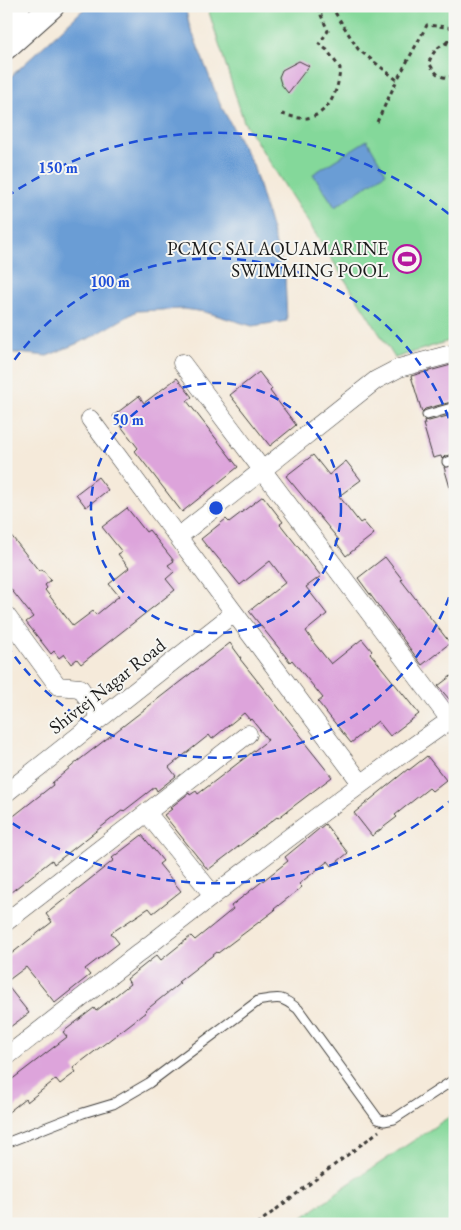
<svg xmlns="http://www.w3.org/2000/svg" width="461" height="1230" viewBox="0 0 461 1230" font-family="'EB Garamond',serif">
<style>
.green{fill:#84d89a;stroke:#507a5b}
.water{fill:#6a9dd5;stroke:#435c78}
.building{fill:#dda4db}
.lines{fill:none;stroke-linecap:round;stroke-linejoin:round}
.lane-casing{stroke:#3d3b38;stroke-width:11}
.street-casing{stroke:#3d3b38;stroke-width:19}
.secondary-casing{stroke:#3d3b38;stroke-width:26}
.path{stroke:#3d3b38;stroke-width:3;stroke-dasharray:4 4;stroke-linecap:butt}
.lane{stroke:#fff;stroke-width:9}
.street{stroke:#fff;stroke-width:18}
.secondary{stroke:#fff;stroke-width:24}
.ring{fill:none;stroke:#1d4ed8;stroke-width:2.5;stroke-dasharray:9 6}
.labels{text-anchor:middle;dominant-baseline:central;stroke-width:4;stroke-linejoin:round;paint-order:stroke}
.poi-label{font-size:19px;fill:#1c1c1c;stroke:#f6f6f2;text-anchor:end}
.street-label{font-size:19px;fill:#1c1c1c;stroke:#f6f6f2}
.centre{fill:#1d4ed8;stroke:#f6f6f2;stroke-width:2.5}
.ring-label{font-size:15px;text-anchor:middle;font-weight:bold;fill:#1d4ed8;stroke:#f6f6f2;stroke-width:4;stroke-linejoin:round;paint-order:stroke}
</style>
<rect width="100%" height="100%" fill="#f6f6f2"/>
<filter id="ink" filterUnits="userSpaceOnUse"><feTurbulence type="fractalNoise" baseFrequency=".02" numOctaves="2"/><feDisplacementMap in="SourceGraphic" scale="10" xChannelSelector="R" yChannelSelector="G"/><feConvolveMatrix kernelMatrix="1 2 1 2 8 2 1 2 1" color-interpolation-filters="sRGB"/></filter>
<filter id="wash" filterUnits="userSpaceOnUse"><feTurbulence type="fractalNoise" baseFrequency=".0096" numOctaves="4" result="noise"/><feDisplacementMap in="SourceGraphic" scale="20" xChannelSelector="R" yChannelSelector="G"/><feGaussianBlur stdDeviation="1.12" result="paint"/><feColorMatrix in="noise" values="0 0 0 0 0 0 0 0 0 0 0 0 0 0 0 0 0 1.4 0 .05"/><feComposite in="paint" operator="in"/></filter>
<g filter="url(#wash)">
<rect width="100%" height="100%" fill="#f5eada"/>
<!-- green -->
<path class="green" d="M207 6H455V339L395 358 244 122Z
M455 1113V1224H294L347 1185Z"/>
<!-- water -->
<path class="water" d="M87 6H185L189 24 220 104 253 165 285 276 287 321 252 326 205 312 184 309 137 311 88 339 47 356 6 352V81Z
M367 140 386 173 335 207 313 174Z"/>
<g id="blocks">
<!-- building -->
<path class="building" d="M299 61 309 66 288 93 281 84 279 77 282 70Z
M455 364V401L425 409 422 412 411 376Z
M259 372 272 389 270 391 296 425 270 446 230 395Z
M177 378 192 397 187 401 238 467 182 512 135 451 138 448 113 416 139 396 144 403Z
M455 414V454L445 456 442 459 441 456 433 458 423 424H425L424 420 429 421Z
M313 455 329 475 346 461 361 480 339 496 360 523 363 521 374 534 346 556 336 542 339 540 286 476Z
M455 466V491H451L444 467Z
M98 477 108 490 86 507 76 494Z
M263 496 283 522 280 524 321 576 306 587 327 614 306 631 314 643 331 664 362 639 372 651 370 653 419 714 390 736 378 721 351 743 318 702 323 698 292 660 290 662 249 611 286 582 270 561 240 585 213 552 212 553 201 539 226 519 229 522Z
M127 508 146 532 149 530 174 561 168 565 174 572 166 579 175 590 81 664 77 659 71 664 64 654 59 658 54 651 51 654 26 622 33 617 6 583V529L39 571 42 569 51 580 45 585 47 588 45 590 73 626 93 611 96 615 119 596 109 584 129 568 118 554 122 552 102 527Z
M385 557 402 579 401 580 450 643 422 665 358 578Z
M230 643 241 658 240 659 305 741 304 742 332 777 278 818 277 817 208 870 164 815 172 809 170 808 189 793 190 795 196 791 198 794 268 740 251 719 250 720 244 713 212 739 209 735 169 767 176 776 157 791 155 787 124 811 123 810 54 864 52 860 6 896V822L53 785 52 783 78 761Z
M455 673V706L438 686Z
M427 756 446 780 432 791 429 788 395 815 397 817 372 836 354 813 408 769 409 770Z
M325 824 348 853 332 866 328 861 299 884 302 887 274 909 275 910 218 953 217 952 178 982 180 983 145 1011 146 1012 73 1068 76 1072 60 1084 56 1079 27 1102 25 1099 6 1114V1084L67 1037 63 1032 94 1008 96 1011 130 984 127 979 157 955 161 960 191 936 195 940 233 909 231 906 288 861 285 857Z
M142 835 163 861 159 864 181 891 153 913 149 908 111 933 119 943 85 969 90 975 55 1003 26 967 6 982V958L52 922 46 914 114 860 112 858Z
M6 984 29 1013 6 1030Z"/>
</g>
</g>
<g filter="url(#ink)">
<use href="#blocks" fill-opacity="0" stroke="#3d3b38" stroke-width="1"/>
<g class="lines">
<defs>
<path id="lane" d="M427 415 455 407
M447 462 455 460
M6 1143 83 1113 113 1104 149 1083 258 1001C280 997 281 996 298 1009L378 1119 384 1121 394 1119 455 1079"/>
<path id="street" d="M90 419 361 783
M178 537 376 380 399 368 455 353
M6 615 58 686 80 688 101 717
M6 793 234 613
M147 813 213 895
M6 922 248 734
M6 1057C153 942 298 827 450 720L182 363"/>
<path id="secondary" d="M6 17 18 6
M6 47 52 6"/>
</defs>
<!-- lane casing -->
<use href="#lane" class="lane-casing"/>
<!-- street casing -->
<use href="#street" class="street-casing"/>
<!-- secondary casing -->
<use href="#secondary" class="secondary-casing"/>
<!-- path -->
<path class="path" d="M331 6 358 49 397 80 427 25 455 28
M446 43 455 34
M455 48 446 43C437 47 433 52 429 62 433 72 444 84 455 73
M452 77 455 89
M282 114C290 116 299 119 307 118 330 114 339 89 340 68L327 50 319 44 328 31 317 6
M377 122 397 80
M257 1224 379 1131"/>
<!-- lane -->
<use href="#lane" class="lane"/>
<!-- street -->
<use href="#street" class="street"/>
<!-- secondary -->
<use href="#secondary" class="secondary"/>
</g>
</g>
<!-- distance rings -->
<g class="ring">
<circle cx="216" cy="508" r="125"/>
<path d="M454 583A250 250 0 0 1 6 644M6 372A250 250 0 0 1 454 433"/>
<path d="M455 797A375 375 0 0 1 6 819M6 197A375 375 0 0 1 455 219"/>
</g>
<!-- icons -->
<defs>
<symbol id="stadium-ring" viewBox="-11 -11 22 22"><circle r="9.5" fill="#f6f6f2" stroke="#b5179e" stroke-width="1.5"/><path d="M0-5a6.5 5 0 1 0 0 10a6.5 5 0 1 0 0-10ZM-3.5-1.8h7v3.6h-7Z" fill="#b5179e"/></symbol>
</defs>
<g fill-rule="evenodd">
<use href="#stadium-ring" x="391" y="243" width="32" height="32"/>
</g>
<g class="labels">
<!-- poi labels -->
<g class="poi-label">
<text x="388" y="248">PCMC SAI AQUAMARINE<tspan x="388" dy="22">SWIMMING POOL</tspan></text>
</g>
<!-- street labels -->
<g class="street-label">
<text transform="translate(107 686) rotate(-38)">Shivtej Nagar Road</text>
</g>
</g>
<circle cx="216" cy="508" r="8" class="centre"/>
<g class="ring-label">
<text x="58" y="173">150 m</text>
<text x="110" y="287">100 m</text>
<text x="128" y="425">50 m</text>
</g>
<!-- margin -->
<rect width="461" height="1230" fill="none" stroke="#f6f6f2" stroke-width="25"/>
</svg>
